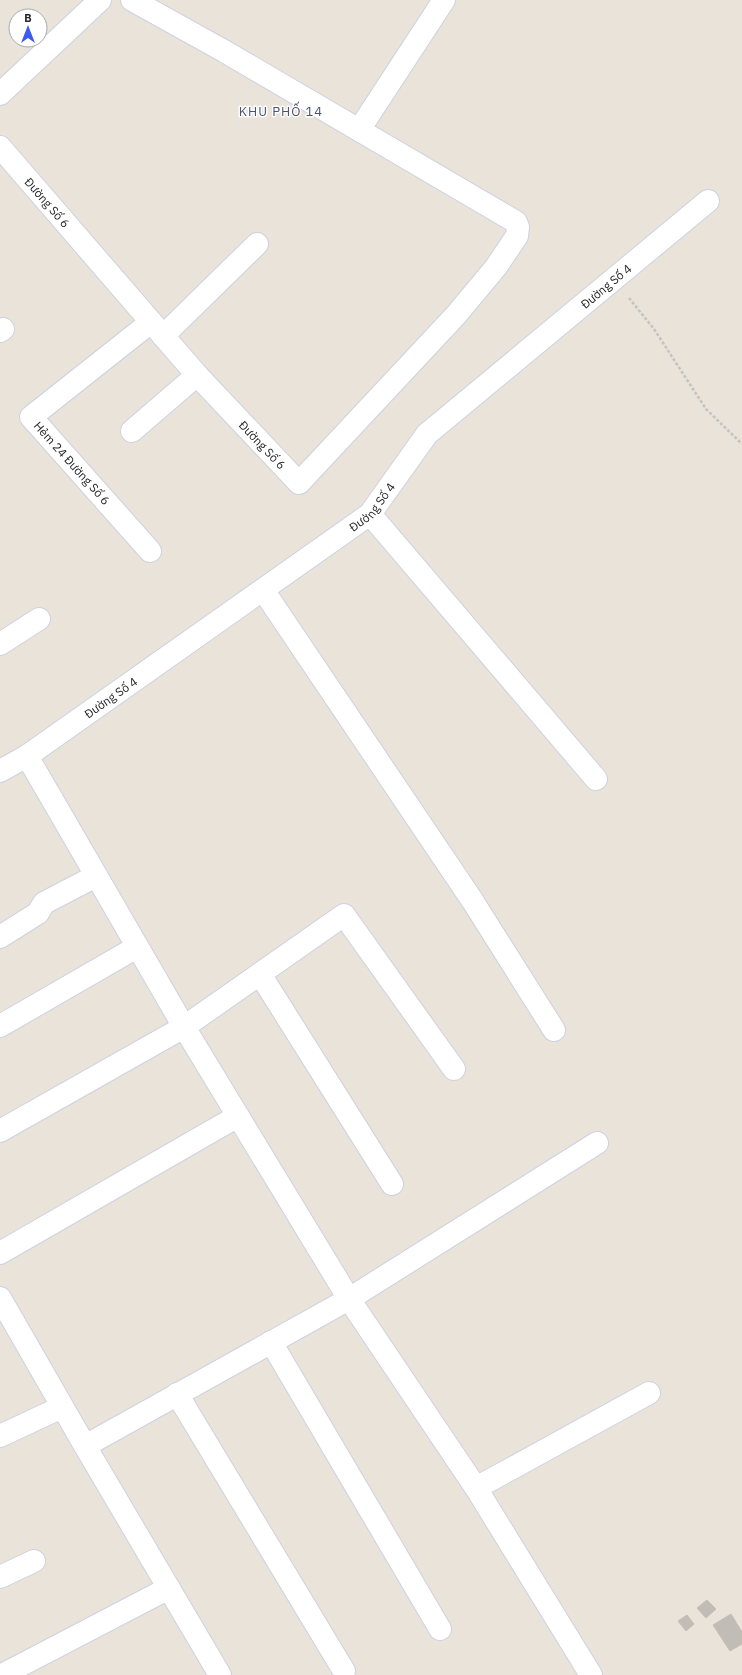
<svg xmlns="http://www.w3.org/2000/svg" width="742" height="1675" viewBox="0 0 742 1675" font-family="'IBM Plex Sans',sans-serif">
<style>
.building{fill:#c2bcb6;stroke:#c4beb3}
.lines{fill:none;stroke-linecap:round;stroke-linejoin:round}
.minor-casing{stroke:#ced1e0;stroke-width:24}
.path{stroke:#c3c3c3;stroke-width:2.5;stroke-dasharray:3 2;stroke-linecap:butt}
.minor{stroke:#fff;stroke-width:22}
.labels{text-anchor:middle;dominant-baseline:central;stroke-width:3;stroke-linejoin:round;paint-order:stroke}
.street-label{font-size:12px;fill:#272727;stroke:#fff}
.neighbourhood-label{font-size:13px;letter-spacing:1px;fill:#4a5175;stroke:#fff}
</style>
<rect width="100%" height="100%" fill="#e9e3d9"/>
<!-- building -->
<path class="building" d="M707 1600 716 1609 706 1618 697 1608Z
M731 1614 742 1632V1644L730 1651 713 1625Z
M687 1615 694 1624 686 1631 678 1621Z"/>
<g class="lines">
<defs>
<g id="minor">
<path d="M0 94 100 0"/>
<path d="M359 130 444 0"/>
<path id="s1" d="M0 147 197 375 299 483 456 315 496 267 517 236 518 227 516 222 224 51 132 0"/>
<path d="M0 331 3 329"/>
<path d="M163 336 257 244"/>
<path d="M132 431 197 375"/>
<path d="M370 514 596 779"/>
<path d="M150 551 31 417 151 322"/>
<path d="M263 590 472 900 554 1030"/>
<path d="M0 644 39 619"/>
<path d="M27 756 184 1027 349 1299 476 1488 591 1675"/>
<path id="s2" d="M0 771 27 756 370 514 427 434 708 201"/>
<path d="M0 937 38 913 44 903 96 876"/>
<path d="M260 974 392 1184"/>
<path d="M0 1026 137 947"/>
<path d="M0 1131 184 1027 344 915 454 1069"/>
<path d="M0 1253 238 1116"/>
<path d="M0 1298 85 1446 220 1675"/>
<path d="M271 1342 440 1629"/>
<path d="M177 1394 344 1671"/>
<path d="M0 1436 62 1407"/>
<path d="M85 1446 349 1299 597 1143"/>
<path d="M476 1488 649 1393"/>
<path d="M0 1577 34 1561"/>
<path d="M2 1675 169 1588"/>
</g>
</defs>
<!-- minor casing -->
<use href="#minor" class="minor-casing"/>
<!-- path -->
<path class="path" d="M629 298 654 329 706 409 742 444"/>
<!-- minor -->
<use href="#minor" class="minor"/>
</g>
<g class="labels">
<!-- street labels -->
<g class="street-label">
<text stroke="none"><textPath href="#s1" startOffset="73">Đường Số 6</textPath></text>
<text stroke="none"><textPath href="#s2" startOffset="781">Đường Số 4</textPath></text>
<text stroke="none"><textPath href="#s1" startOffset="397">Đường Số 6</textPath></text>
<text transform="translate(72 463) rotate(48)">Hẻm 24 Đường Số 6</text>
<text stroke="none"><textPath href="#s2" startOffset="457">Đường Số 4</textPath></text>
<text stroke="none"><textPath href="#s2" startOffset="133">Đường Số 4</textPath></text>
</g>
<!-- neighbourhood labels -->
<g class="neighbourhood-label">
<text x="281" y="111">KHU PHỐ 14</text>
</g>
</g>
<!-- north arrow -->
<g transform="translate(28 28)"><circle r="19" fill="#ffffff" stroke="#a9a9a9"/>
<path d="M0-3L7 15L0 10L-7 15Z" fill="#3d5bf2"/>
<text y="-6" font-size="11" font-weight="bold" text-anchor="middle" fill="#272727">B</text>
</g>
</svg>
